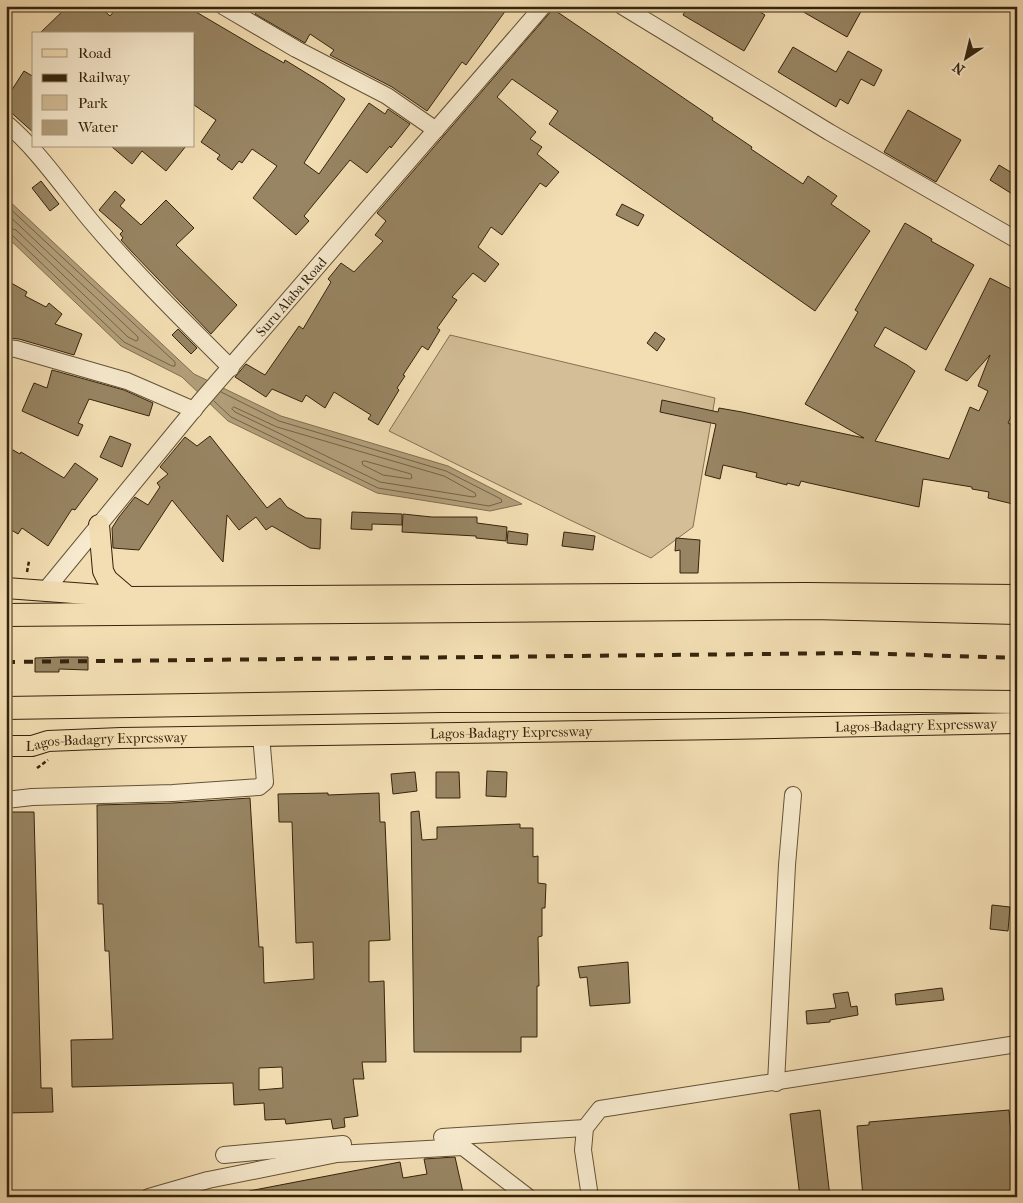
<svg xmlns="http://www.w3.org/2000/svg" width="1023" height="1203" viewBox="0 0 1023 1203" font-family="'IM FELL French Canon',serif">
<style>
.green{fill:#d3be97;stroke:#847152}
.water{fill:#b29f7b;stroke:#806e4f}
.lines{fill:none;stroke-linecap:round;stroke-linejoin:round}
.shore{stroke:#746244;stroke-width:1}
.building{fill:#988563;stroke:#35240d;fill-rule:evenodd}
.minor-casing{stroke:#645236;stroke-width:18}
.major-casing{stroke:#35240d;stroke-width:22}
.highway-casing{stroke:#35240d;stroke-width:24}
.path{stroke:#35240d;stroke-width:2.5;stroke-dasharray:4 2.5;stroke-linecap:butt}
.minor{stroke:#f7eace;stroke-width:16}
.major{stroke:#f3deb3;stroke-width:20}
.highway{stroke:#f3deb3;stroke-width:22}
.rail{stroke:#35240d;stroke-width:4;stroke-dasharray:9 9;stroke-linecap:butt}
.labels{text-anchor:middle;dominant-baseline:central;stroke-width:4;stroke-linejoin:round;paint-order:stroke}
.street-label{font-size:14px;fill:#35240d;stroke:#f7eace}
</style>
<rect width="100%" height="100%" fill="#f3deb3"/>
<filter id="stains"><feTurbulence type="fractalNoise" baseFrequency=".004" numOctaves="4"/><feColorMatrix values="0 0 0 0 .2 0 0 0 0 .09 0 0 0 0 .02 0 0 0 .5 -.17"/></filter>
<radialGradient id="worn" r=".72"><stop offset=".6" stop-color="#630" stop-opacity="0"/><stop offset="1" stop-color="#630" stop-opacity=".3"/></radialGradient>
<!-- green -->
<path class="green" d="M450 335 715 398 693 527 651 558 570 520 389 431Z"/>
<!-- water -->
<path class="water" d="M6 198 194 374 281 416 448 466 522 504 490 511 377 493 228 421 182 377 121 346 6 236Z"/>
<g class="lines">
<!-- shore -->
<path class="shore" d="M6 205 175 362V366H172L124 342 12 235 6 233
M6 213 138 337V340L136 341 128 337 16 230 6 227
M214 401 231 417 378 488 489 506 502 502 501 499 446 471 279 421 221 392
M234 407 277 427 444 476 475 493 476 496 473 497 380 482 235 412 232 409Z
M365 461 411 474 412 478 410 479 383 475 363 465 362 462Z"/>
</g>
<!-- building -->
<path class="building" d="M68 6H99L110 16 118 6H186L259 49 284 63 285 60 324 84 345 99 304 163 319 174 369 103 385 114 388 109 410 124 391 148 390 146 367 173 350 160 304 216 309 221 296 235 253 198 277 166 252 149 242 163 239 161 232 170 217 159 220 155 201 142 216 120 194 105V34H39Z
M260 6H509L466 65 462 62 427 111 392 87 330 55 334 50 310 34 305 43 255 14Z
M688 6H750L765 15 744 51 683 15Z
M793 6H864L847 37Z
M553 9 713 118 712 120 752 147 751 149 803 184 808 176 837 196 831 204 870 231 815 311 549 124 558 111 512 79 497 97 536 132 530 139 542 147 537 154 559 172 546 187 540 183 502 235 491 227 478 247 499 264 485 282 473 273 452 297 457 300 437 328 440 330 428 350 422 346 403 375 405 376 397 388 399 390 378 425 368 419 371 415 334 392 325 408 306 395 302 402 272 389 266 397 235 377 246 364 265 375 299 326 303 329 331 282 328 279 341 263 354 272 383 241 375 235 386 221 377 213Z
M793 47 836 72 848 51 882 70 874 86 861 79 848 104 840 99 836 107 778 72Z
M24 71 34 77V133L6 108V99Z
M908 110 961 140 936 182 884 152Z
M111 146H186L166 171 142 151 132 164Z
M999 165 1017 176V197L990 180Z
M41 181 59 204 50 211 32 188Z
M115 191 125 200 120 206 141 225 166 200 194 228 176 245 237 305 211 334 132 252 121 240 123 238 120 234 123 231 99 210Z
M622 204 644 215 638 226 616 215Z
M905 223 932 239 931 241 974 265 926 350 885 327 874 346 907 365 915 371 875 441 949 459 970 407 979 411 988 391 978 386 990 355 967 381 945 370 990 278 1017 292V405L1008 423 1017 427V505L988 498 989 492 972 489V487L923 479 919 507 809 483 801 481 799 486 787 483V485L756 477 757 473 723 465 720 479 705 475 716 424 660 412 662 400 718 412 719 408 742 412 864 438 805 404 858 312 855 310Z
M6 280 27 292 25 296 46 307 49 303 62 314 55 324 82 334 74 355 19 339 6 338Z
M178 329 197 348 191 354 172 335Z
M655 332 665 339 657 351 647 343Z
M52 370 124 390 153 403 149 416 89 399 78 423 83 425 78 436 22 411 34 383 47 388Z
M110 436 131 444 122 467 100 457Z
M210 436 267 508 280 498 287 507 306 518 321 519 320 549 310 548 272 526 266 530 256 517 239 530 227 515 223 562 172 500 139 550 113 548 112 528 119 517 135 497 148 505 160 487 157 483 168 474 160 467 185 437 197 446Z
M6 446 20 454 21 452 64 478 75 463 98 479 75 510 72 509 48 546 22 528 18 534 6 527Z
M352 512 402 514V525L372 524V530L351 529Z
M403 514 432 517H477V523L507 527 506 541 476 538V536L402 532Z
M508 531 528 534 527 545 507 543Z
M564 532 595 536 593 550 562 546Z
M676 538 700 540 698 573H680V550L675 551Z
M62 657H88V670L59 669V672H35V658Z
M487 771 507 772 506 797 486 796Z
M415 772 417 791 393 794 391 774Z
M436 772H459L460 798H436Z
M328 793V795L379 793 380 822H385L390 940 369 941V982L384 981 386 1062H362L364 1079H353L358 1116 344 1118 345 1127 333 1129 331 1119 286 1124 285 1119 265 1120 264 1103 234 1105 233 1083 72 1087 71 1040 113 1039 109 951H105L103 904H98L97 805 173 803 250 798 259 947H263L264 983 314 979 313 942 296 943 292 822H279L278 794ZM282 1067 283 1088 259 1090V1068Z
M419 811 422 840 437 839V827H440L520 824V828H533V857L538 856V883L546 884 545 908H542V936L538 937 539 986H537V1037H521V1052H414L411 812Z
M6 812H34L41 1088H52L53 1112 6 1113Z
M992 905 1010 907 1008 931 990 929Z
M628 962 630 1003 590 1006 587 977 580 978 578 967Z
M942 988 944 1000 896 1005 895 994Z
M848 992 851 1007 857 1006 858 1015 830 1020V1022L807 1024 806 1011 836 1008 833 994Z
M820 1110 830 1197H800L790 1114Z
M1009 1110 1016 1197H863L857 1126 869 1125V1122Z
M455 1157 464 1197H250L249 1191 400 1162 403 1178 427 1174 424 1159Z"/>
<g class="lines">
<defs>
<g id="minor">
<path d="M223 6 296 49 387 96 436 130"/>
<path d="M622 6 829 132 1017 240"/>
<path d="M6 123C39 151 64 189 91 221 135 273 183 320 231 368"/>
<path d="M6 348 16 349 127 381 194 410"/>
<path id="s1" d="M44 592 200 402 543 6"/>
<path d="M6 800 32 797 173 793 259 787 265 782 261 735"/>
<path d="M776 1083 787 865 793 795"/>
<path d="M442 1137 585 1128"/>
<path d="M224 1155 343 1144"/>
<path d="M149 1197 208 1180 337 1154 463 1147 528 1197"/>
<path d="M590 1197 583 1150 585 1128 600 1109 1017 1044"/>
</g>
<g id="major">
<path d="M99 525 103 571 107 579 128 597"/>
<path d="M6 588 128 597 806 593 1017 595"/>
<path id="s2" d="M6 746H32L48 741 121 738 725 729 1017 723"/>
</g>
<path id="highway" d="M6 615 813 608 1017 613
M6 708 441 701H920L1017 702"/>
</defs>
<!-- minor casing -->
<use href="#minor" class="minor-casing"/>
<!-- major casing -->
<use href="#major" class="major-casing"/>
<!-- highway casing -->
<use href="#highway" class="highway-casing"/>
<!-- path -->
<path class="path" d="M27 572 29 561
M37 768 48 760"/>
<!-- minor -->
<use href="#minor" class="minor"/>
<!-- major -->
<use href="#major" class="major"/>
<!-- highway -->
<use href="#highway" class="highway"/>
<!-- rail -->
<path class="rail" d="M6 662 856 653 1017 658"/>
</g>
<g class="labels">
<!-- street labels -->
<g class="street-label">
<text stroke="none"><textPath href="#s1" startOffset="385">Suru Alaba Road</textPath></text>
<text stroke="none"><textPath href="#s2" startOffset="911">Lagos-Badagry Expressway</textPath></text>
<text stroke="none"><textPath href="#s2" startOffset="506">Lagos-Badagry Expressway</textPath></text>
<text stroke="none"><textPath href="#s2" startOffset="101">Lagos-Badagry Expressway</textPath></text>
</g>
</g>
<!-- margin -->
<rect width="1023" height="1203" fill="none" stroke="#f3deb3" stroke-width="25"/>
<rect x="8" y="8" width="1008" height="1188" fill="none" stroke="#35240d" stroke-width="2.5"/>
<rect x="12" y="12" width="998" height="1178" fill="none" stroke="#35240d"/>
<!-- legend -->
<rect x="32" y="32" width="162" height="115" fill="#f7eace" stroke="#a99b81"/>
<rect x="42" y="49" width="25" height="8" fill="#f3deb3" stroke="#a99b81"/>
<text x="78" y="58" font-size="15" fill="#35240d">Road</text>
<rect x="42" y="74" width="25" height="8" fill="#35240d" stroke="#a99b81"/>
<text x="78" y="82" font-size="15" fill="#35240d">Railway</text>
<rect x="42" y="95" width="25" height="15" fill="#d3be97" stroke="#a99b81"/>
<text x="78" y="108" font-size="15" fill="#35240d">Park</text>
<rect x="42" y="120" width="25" height="15" fill="#b29f7b" stroke="#a99b81"/>
<text x="78" y="132" font-size="15" fill="#35240d">Water</text>
<!-- north arrow -->
<g transform="translate(966 58) rotate(215)" stroke="#f7eace" stroke-width="4" paint-order="stroke">
<path d="M0-4L9 19L0 12L-9 19Z" fill="#35240d"/>
<text y="-8" font-size="14" font-weight="bold" text-anchor="middle" fill="#35240d">N</text>
</g>
<rect width="100%" height="100%" filter="url(#stains)"/>
<rect width="100%" height="100%" fill="url(#worn)"/>
</svg>
